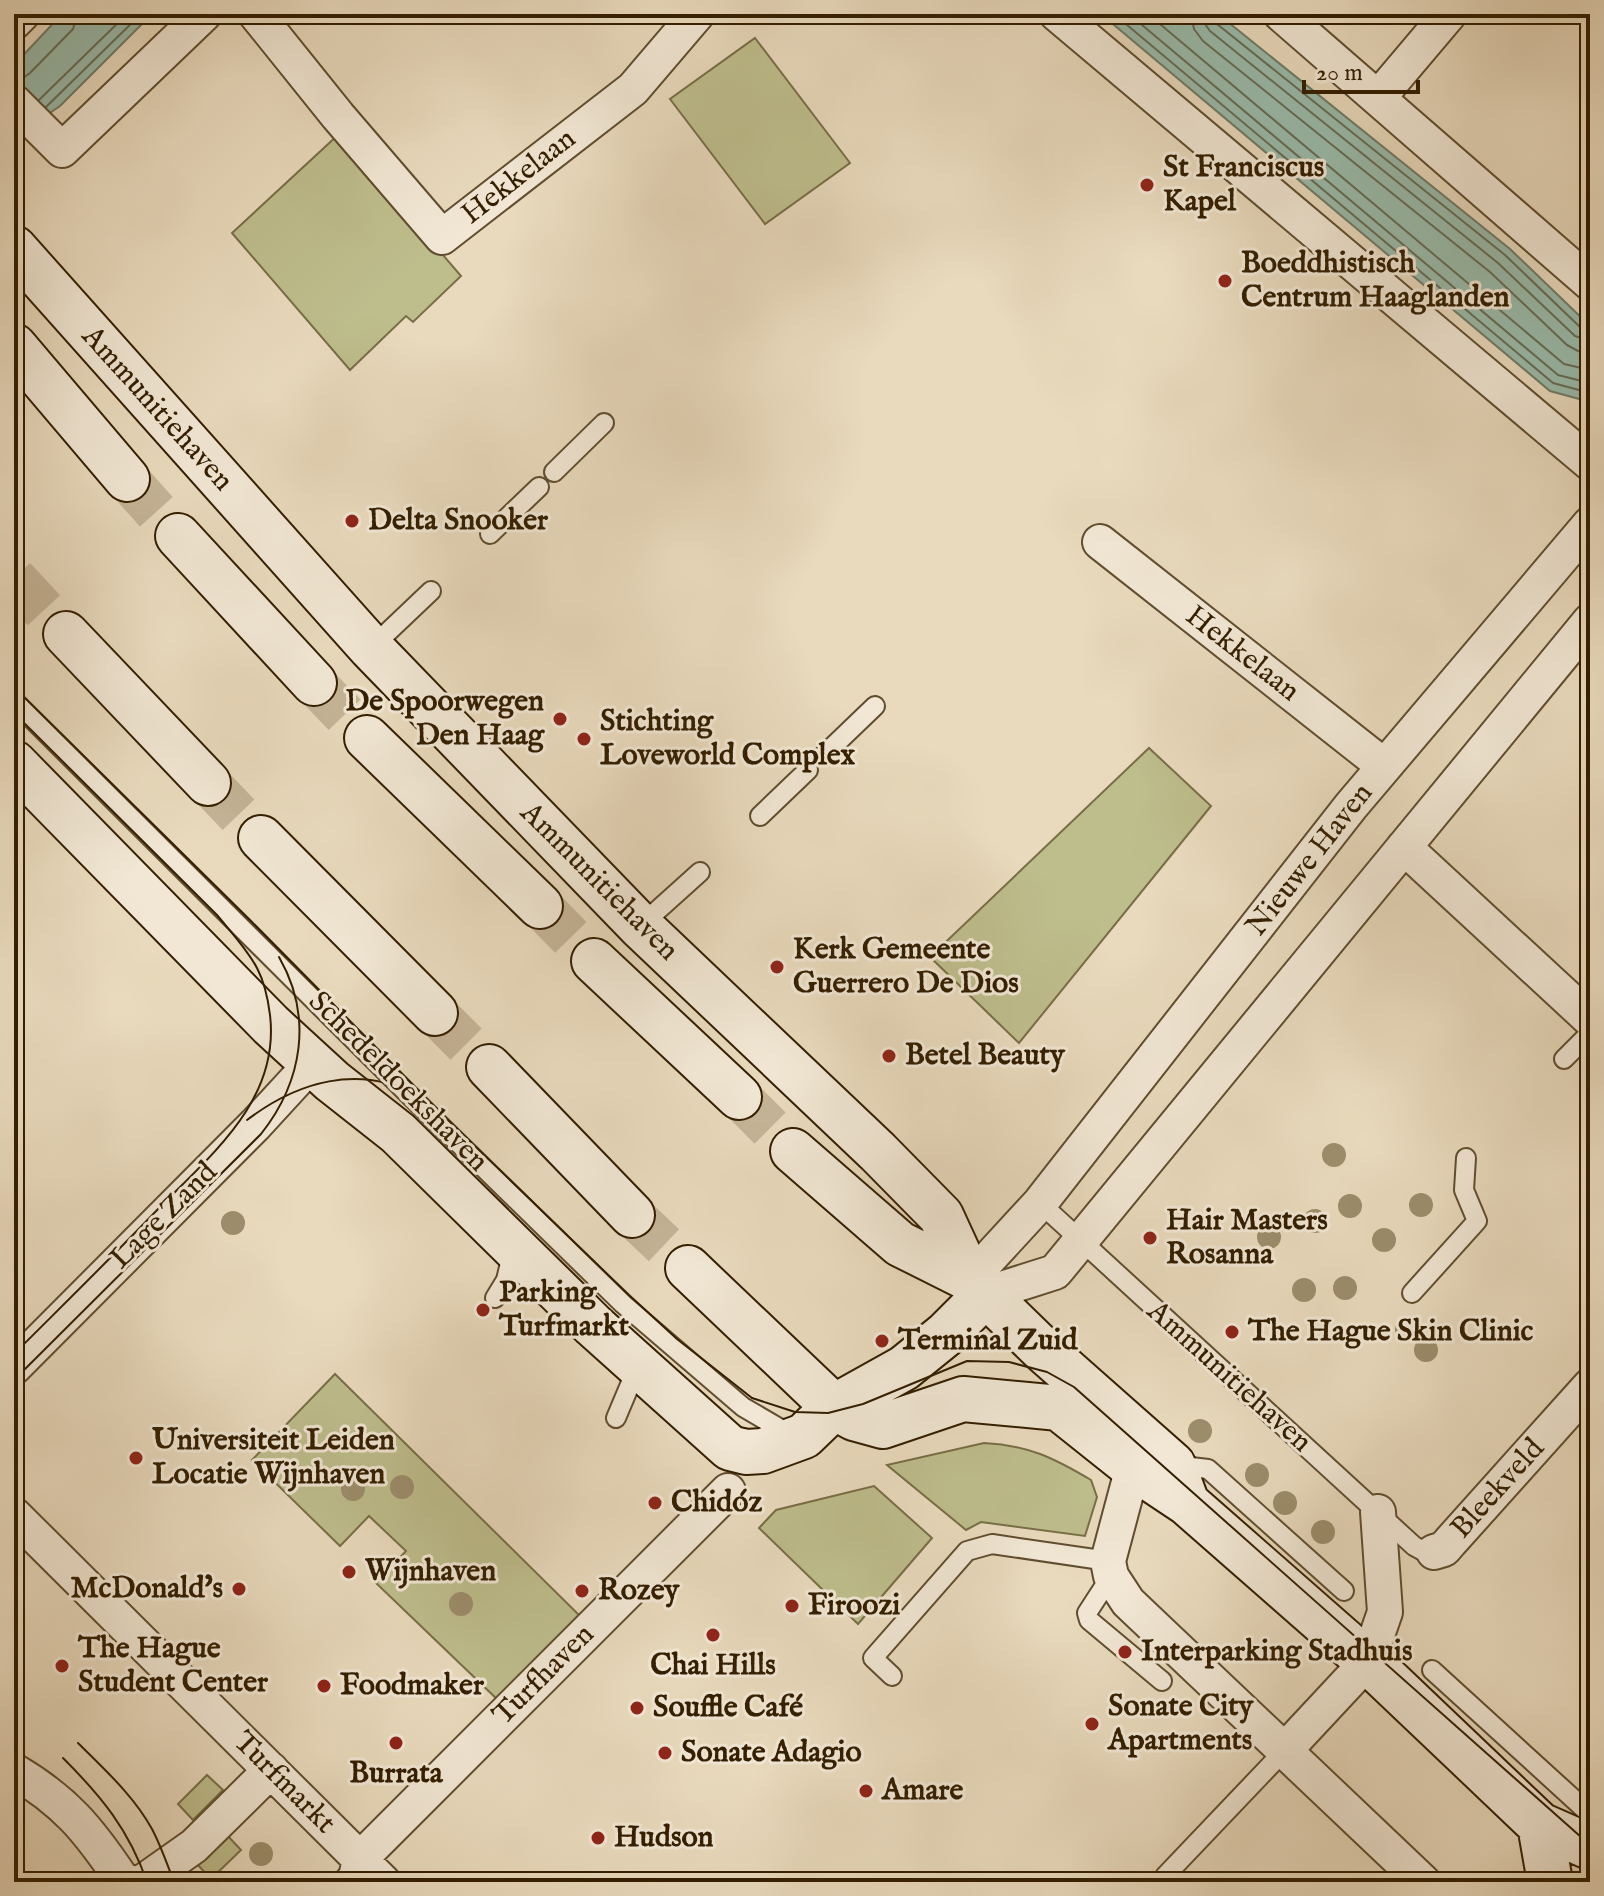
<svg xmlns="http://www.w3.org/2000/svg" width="1604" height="1896" viewBox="0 0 1604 1896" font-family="'IM FELL English',serif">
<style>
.green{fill:#bebd8c;stroke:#786e46;stroke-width:2}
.water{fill:#99bbab;stroke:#707c67;stroke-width:2}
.pier{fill:#e9dabd}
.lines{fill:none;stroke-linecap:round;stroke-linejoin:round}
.shore{stroke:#666c56;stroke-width:2}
.secondary-tunnel{stroke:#c5b497;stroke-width:44;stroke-dasharray:44 22;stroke-linecap:butt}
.lane-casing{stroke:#604d2f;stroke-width:22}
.street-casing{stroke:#604d2f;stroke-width:38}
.secondary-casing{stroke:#331e00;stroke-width:48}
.lane{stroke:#f1e7d4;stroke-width:18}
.street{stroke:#f1e7d4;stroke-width:34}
.secondary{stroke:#f1e7d4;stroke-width:44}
.tram{stroke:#331e00;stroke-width:2}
.tree{fill:#9c8d6c}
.poi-dot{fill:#8f2418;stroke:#f1e7d4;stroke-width:3}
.labels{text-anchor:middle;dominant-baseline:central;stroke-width:6;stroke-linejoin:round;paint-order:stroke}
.poi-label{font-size:30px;font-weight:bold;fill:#331e00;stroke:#f1e7d4;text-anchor:start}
.street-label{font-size:30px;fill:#331e00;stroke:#f1e7d4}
</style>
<rect width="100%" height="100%" fill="#e9dabd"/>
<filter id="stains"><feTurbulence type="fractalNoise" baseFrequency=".0025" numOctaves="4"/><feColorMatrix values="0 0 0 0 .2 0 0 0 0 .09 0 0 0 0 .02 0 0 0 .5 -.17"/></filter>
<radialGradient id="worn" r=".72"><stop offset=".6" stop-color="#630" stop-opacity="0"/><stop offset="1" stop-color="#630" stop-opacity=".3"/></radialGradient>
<!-- green -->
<path class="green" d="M755 38 850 163 765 224 670 99Z
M339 134 461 276 413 322 406 316 350 370 232 233Z
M1149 748 1211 806 1019 1043 930 957Z
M335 1374 582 1618 499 1701 376 1583 406 1551 369 1516 340 1546 252 1460Z
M984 1443C1028 1445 1054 1458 1091 1480L1097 1497 1085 1536 981 1522 966 1530 887 1465Z
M874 1486 932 1538 858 1624 759 1528 776 1510Z
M207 1775 223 1790 193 1820 178 1804Z
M226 1834 241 1850 211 1879 196 1863Z"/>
<!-- water -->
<path class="water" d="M62 14H152L60 106 44 117 14 146V65Z
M1101 14H1218L1510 249 1590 326V402L1550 391Z"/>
<!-- pier -->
<path class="pier" d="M14 76 52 114 14 150Z"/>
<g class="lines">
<!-- shore -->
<path class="shore" d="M1114 14 1553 383 1590 393
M1129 14 1558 375 1590 383
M1148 14 1564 364 1590 370
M1191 14 1194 29 1203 41 1490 272 1567 345 1578 351 1590 353
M1203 14 1205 24 1210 31 1498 263 1575 336 1590 341
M1213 14 1217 24 1505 255 1581 328 1590 331
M14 79 23 78 30 73 73 29 77 14
M39 100 127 14
M46 107 141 14"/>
<!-- secondary-tunnel -->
<path class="secondary-tunnel" d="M127 479 178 536
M14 578 66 634
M314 683 367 738
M208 783 261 838
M540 906 594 961
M435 1013 489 1067
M739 1097 793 1151
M632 1215 688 1268"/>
<defs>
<path id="lane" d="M554 472 604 423
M490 534 539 487
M371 648 431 591
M14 701 403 1089 623 1304 743 1407 779 1428 794 1433
M824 755 875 706
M760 816 808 770
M640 926 700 872
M1564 1059 1590 1033
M1040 1203 1414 1546 1425 1552H1434
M1412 1293 1477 1221 1464 1190 1466 1158
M495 1298 506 1280 510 1263
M616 1418 632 1380
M1174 1465 1208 1469 1344 1591
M1111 1576 1087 1613 1089 1620 1162 1681
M1432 1670 1590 1814
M892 1676 873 1658 967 1551 992 1544 1108 1561
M1165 1876 1285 1750"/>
<path id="street" d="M256 14 338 116 442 237 633 89 697 14
M1057 14 1590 463
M1281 14 1590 283
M14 22 22 14
M1378 98 1449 14
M14 102 62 150 204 14
M1100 542 1384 766
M1404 847 1590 1019
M970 1279 1040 1203 1351 806 1590 524
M986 1294 1055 1272 1590 621
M14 1367 256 1124 312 1063
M1133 1467 1108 1561 1111 1576 1128 1602 1423 1882
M14 1515 383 1882
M1434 1552 1444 1549 1450 1542 1590 1386
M1285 1750 1368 1661 1385 1612 1378 1512
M14 1771C65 1801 88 1829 121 1878L128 1882
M143 1882 194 1846 271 1770
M352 1882 356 1878 360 1859 728 1491"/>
<path id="secondary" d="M14 248 371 648 640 926 878 1152 941 1216 970 1279 1043 1350 1173 1465 1187 1503
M14 346 127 479
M178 536 314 683
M66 634 208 783
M367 738 540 906
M14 763 271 1025 332 1081 398 1133 593 1325 730 1448 746 1452 763 1451 804 1436 834 1407 904 1368 946 1334 986 1294
M261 838 435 1013
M594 961 739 1097
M489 1067 632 1215
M793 1151 900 1244 970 1279
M688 1268 834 1407 854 1418 883 1426 963 1399 1059 1408 1133 1467 1187 1503 1375 1668 1540 1825 1590 1847
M1540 1825 1550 1882"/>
</defs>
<!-- lane casing -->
<use href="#lane" class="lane-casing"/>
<!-- street casing -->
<use href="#street" class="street-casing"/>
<!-- secondary casing -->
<use href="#secondary" class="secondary-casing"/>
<!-- lane -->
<use href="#lane" class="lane"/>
<!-- street -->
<use href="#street" class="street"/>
<!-- secondary -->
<use href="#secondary" class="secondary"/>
<!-- tram -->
<path class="tram" d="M14 687 250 920 448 1120 629 1295 677 1339 752 1398 795 1412 828 1413 863 1404 967 1361 1009 1362 1047 1372 1074 1387 1590 1845
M14 713 217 915C231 932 247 949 257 968 265 983 268 999 270 1015 280 1099 213 1153 160 1207 112 1257 63 1305 14 1354
M247 1120C297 1082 359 1063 418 1096
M14 1380 261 1134C303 1081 313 1016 279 957
M78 1743C105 1770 134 1796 152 1829 161 1846 167 1864 174 1882
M63 1758C102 1797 129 1830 147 1882"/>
</g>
<!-- trees -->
<g class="tree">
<circle cx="1334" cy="1155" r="12"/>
<circle cx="1421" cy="1205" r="12"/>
<circle cx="1350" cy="1206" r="12"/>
<circle cx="1315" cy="1221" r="12"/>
<circle cx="233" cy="1223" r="12"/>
<circle cx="1269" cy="1237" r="12"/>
<circle cx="1384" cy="1240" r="12"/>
<circle cx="1345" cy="1288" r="12"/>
<circle cx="1304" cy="1290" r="12"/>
<circle cx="1407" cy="1330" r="12"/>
<circle cx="1426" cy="1350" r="12"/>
<circle cx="1200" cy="1431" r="12"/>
<circle cx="1257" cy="1475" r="12"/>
<circle cx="402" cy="1487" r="12"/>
<circle cx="353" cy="1489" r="12"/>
<circle cx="1285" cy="1503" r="12"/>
<circle cx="1323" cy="1532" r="12"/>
<circle cx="461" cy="1604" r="12"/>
<circle cx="261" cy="1854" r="12"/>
</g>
<!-- markers -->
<g class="poi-dot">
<circle cx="1147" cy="185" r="8"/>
<circle cx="1225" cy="281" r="8"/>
<circle cx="352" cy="521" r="8"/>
<circle cx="560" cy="719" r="8"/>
<circle cx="584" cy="739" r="8"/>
<circle cx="777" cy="967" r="8"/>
<circle cx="889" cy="1056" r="8"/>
<circle cx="1150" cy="1238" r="8"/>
<circle cx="483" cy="1310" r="8"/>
<circle cx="1232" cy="1332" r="8"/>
<circle cx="882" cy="1341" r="8"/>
<circle cx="136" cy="1458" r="8"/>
<circle cx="655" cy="1503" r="8"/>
<circle cx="349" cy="1572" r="8"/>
<circle cx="239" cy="1589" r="8"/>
<circle cx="582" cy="1591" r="8"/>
<circle cx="792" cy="1606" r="8"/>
<circle cx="713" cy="1635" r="8"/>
<circle cx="1125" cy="1652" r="8"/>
<circle cx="62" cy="1666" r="8"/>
<circle cx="324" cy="1686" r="8"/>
<circle cx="637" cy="1708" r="8"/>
<circle cx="1092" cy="1724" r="8"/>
<circle cx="396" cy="1743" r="8"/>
<circle cx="665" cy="1753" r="8"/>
<circle cx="866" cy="1791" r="8"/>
<circle cx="598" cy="1838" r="8"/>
</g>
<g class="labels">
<!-- poi labels -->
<g class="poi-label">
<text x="1163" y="168">St Franciscus<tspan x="1163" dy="34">Kapel</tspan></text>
<text x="1241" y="264">Boeddhistisch<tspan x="1241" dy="34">Centrum Haaglanden</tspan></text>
<text x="368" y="521">Delta Snooker</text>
<text x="544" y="702" text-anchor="end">De Spoorwegen<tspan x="544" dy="34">Den Haag</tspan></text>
<text x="600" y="722">Stichting<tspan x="600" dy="34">Loveworld Complex</tspan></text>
<text x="793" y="950">Kerk Gemeente<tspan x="793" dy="34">Guerrero De Dios</tspan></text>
<text x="905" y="1056">Betel Beauty</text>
<text x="1166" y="1221">Hair Masters<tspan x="1166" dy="34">Rosanna</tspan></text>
<text x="499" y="1293">Parking<tspan x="499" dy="34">Turfmarkt</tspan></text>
<text x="1248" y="1332">The Hague Skin Clinic</text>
<text x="898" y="1341">Terminal Zuid</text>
<text x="152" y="1441">Universiteit Leiden<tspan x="152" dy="34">Locatie Wijnhaven</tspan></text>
<text x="671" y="1503">Chidóz</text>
<text x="365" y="1572">Wijnhaven</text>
<text x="223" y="1589" text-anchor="end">McDonald's</text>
<text x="598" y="1591">Rozey</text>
<text x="808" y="1606">Firoozi</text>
<text x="78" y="1649">The Hague<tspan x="78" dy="34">Student Center</tspan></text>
<text x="1141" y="1652">Interparking Stadhuis</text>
<text x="713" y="1666" text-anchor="middle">Chai Hills</text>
<text x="340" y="1686">Foodmaker</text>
<text x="1108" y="1707">Sonate City<tspan x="1108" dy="34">Apartments</tspan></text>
<text x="653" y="1708">Souffle Café</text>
<text x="681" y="1753">Sonate Adagio</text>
<text x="396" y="1774" text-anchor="middle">Burrata</text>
<text x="882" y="1791">Amare</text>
<text x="614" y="1838">Hudson</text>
</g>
<!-- street labels -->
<g class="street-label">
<text transform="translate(519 177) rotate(-38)">Hekkelaan</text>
<text transform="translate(157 409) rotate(48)">Ammunitiehaven</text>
<text transform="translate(1242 654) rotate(38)">Hekkelaan</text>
<text transform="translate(1310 860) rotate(-52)">Nieuwe Haven</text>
<text transform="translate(599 882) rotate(45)">Ammunitiehaven</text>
<text transform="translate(398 1082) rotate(45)">Schedeldoekshaven</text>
<text transform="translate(164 1216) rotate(-45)">Lage Zand</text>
<text transform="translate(1229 1377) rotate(42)">Ammunitiehaven</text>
<text transform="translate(1498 1489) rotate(-48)">Bleekveld</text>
<text transform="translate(544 1675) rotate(-45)">Turfhaven</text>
<text transform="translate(284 1783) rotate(45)">Turfmarkt</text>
</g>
</g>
<!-- margin -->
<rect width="1604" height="1896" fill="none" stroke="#e9dabd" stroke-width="48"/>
<rect x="16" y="16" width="1572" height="1864" fill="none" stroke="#331e00" stroke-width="4"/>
<rect x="24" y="24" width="1556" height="1848" fill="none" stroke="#331e00" stroke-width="2"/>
<!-- scale -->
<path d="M1304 80v12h114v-12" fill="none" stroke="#331e00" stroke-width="4"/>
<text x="1316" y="80" font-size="24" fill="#331e00" stroke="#f1e7d4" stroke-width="6" paint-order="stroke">20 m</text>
<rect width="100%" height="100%" filter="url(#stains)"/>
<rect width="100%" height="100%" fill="url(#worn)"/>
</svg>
